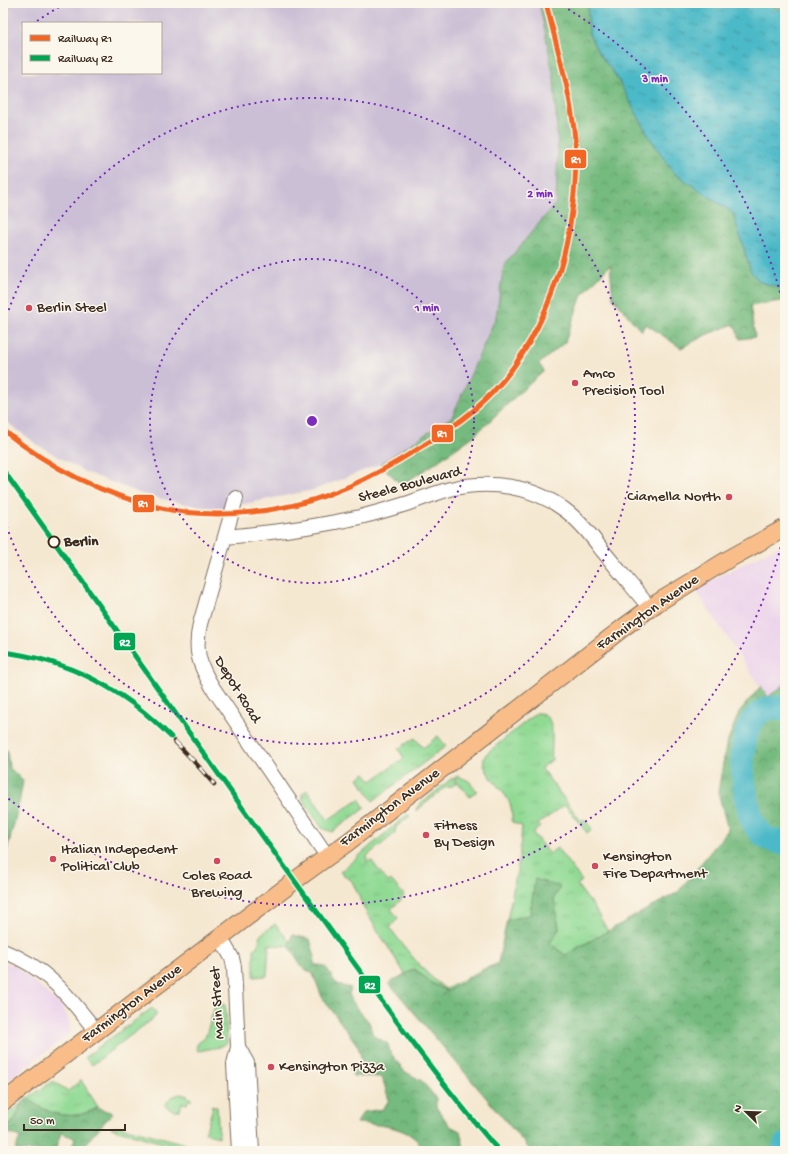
<svg xmlns="http://www.w3.org/2000/svg" width="788" height="1154" viewBox="0 0 788 1154" font-family="'Gochi Hand',sans-serif">
<style>
.built{fill:#ebd1eb}
.industrial{fill:#cbbfd5;fill-rule:evenodd}
.grass{fill:url(#grass-tufts);stroke:#668259}
.forest{fill:url(#forest-crowns);stroke:#58724e}
.water{fill:url(#water-ripples);stroke:#447272}
.lines{fill:none;stroke-linecap:round;stroke-linejoin:round}
.river{stroke:#4cb9c7;stroke-width:24}
.minor-casing{stroke:#7c6c5d;stroke-width:16}
.major-casing{stroke:#7c6c5d;stroke-width:19}
.minor{stroke:#fff;stroke-width:14}
.major{stroke:#f8bd89;stroke-width:17}
.rail-casing{stroke:#3b2a1e;stroke-width:4.5}
.rail{stroke:#fbf7ec;stroke-width:3;stroke-dasharray:9;stroke-linecap:butt}
.rail-1-casing{stroke:#fbf7ec;stroke-width:8}
.rail-2-casing{stroke:#fbf7ec;stroke-width:8}
.rail-1{stroke:#f26522;stroke-width:5}
.rail-2{stroke:#00a651;stroke-width:5}
.ring{fill:none;stroke:#7b2cbf;stroke-width:2;stroke-dasharray:2 4}
.poi-dot{fill:#d1495b;stroke:#fbf7ec;stroke-width:1.5}
.stop-dot{fill:#fbf7ec;stroke:#3b2a1e;stroke-width:2}
.labels{text-anchor:middle;dominant-baseline:central;stroke-width:3;stroke-linejoin:round;paint-order:stroke}
.poi-label{font-size:15px;fill:#3b2a1e;stroke:#fbf7ec;text-anchor:start}
.street-label{font-size:15px;fill:#3b2a1e;stroke:#fbf7ec}
.stop-label{font-size:15px;font-weight:bold;fill:#3b2a1e;stroke:#fbf7ec;text-anchor:start}
.centre{fill:#7b2cbf;stroke:#fbf7ec;stroke-width:2}
.ring-label{font-size:12px;text-anchor:middle;font-weight:bold;fill:#7b2cbf;stroke:#fbf7ec;stroke-width:3;stroke-linejoin:round;paint-order:stroke}
.line-badge{stroke:#fbf7ec;stroke-width:1.5}
.badge-label{font-size:11px;text-anchor:middle;font-weight:bold;fill:#fff}
</style>
<defs>
<pattern id="grass-tufts" width="24" height="20" patternUnits="userSpaceOnUse"><rect width="24" height="20" fill="#91da94"/><path d="M3 7l-1-3M5 7V3M7 7l1-3M15 17l-1-3M17 17v-4M19 17l1-3" fill="none" stroke="#7ebb7f"/></pattern>
<pattern id="forest-crowns" width="20" height="18" patternUnits="userSpaceOnUse"><rect width="20" height="18" fill="#74ba7e"/><path d="M2 6a3 3 0 1 1 6 0M12 15a3 3 0 1 1 6 0" fill="none" stroke="#609767"/></pattern>
<pattern id="water-ripples" width="26" height="14" patternUnits="userSpaceOnUse"><rect width="26" height="14" fill="#4cb9c7"/><path d="M2 4q2-2 4 0t4 0M15 11q2-2 4 0t4 0" fill="none" stroke="#4097a1"/></pattern>
</defs>
<rect width="100%" height="100%" fill="#fbf7ec"/>
<filter id="ink" filterUnits="userSpaceOnUse"><feTurbulence type="fractalNoise" baseFrequency=".025" numOctaves="2"/><feDisplacementMap in="SourceGraphic" scale="8" xChannelSelector="R" yChannelSelector="G"/><feConvolveMatrix kernelMatrix="1 2 1 2 8 2 1 2 1" color-interpolation-filters="sRGB"/></filter>
<filter id="wash" filterUnits="userSpaceOnUse"><feTurbulence type="fractalNoise" baseFrequency=".012" numOctaves="4" result="noise"/><feDisplacementMap in="SourceGraphic" scale="16" xChannelSelector="R" yChannelSelector="G"/><feGaussianBlur stdDeviation="0.9" result="paint"/><feColorMatrix in="noise" values="0 0 0 0 0 0 0 0 0 0 0 0 0 0 0 0 0 1.4 0 .05"/><feComposite in="paint" operator="in"/></filter>
<g filter="url(#wash)">
<rect width="100%" height="100%" fill="#f5e8d1"/>
<!-- built -->
<path class="built" d="M785 543V684L767 697 695 589Z
M3 962 15 966 61 1005 68 1018 70 1026V1033L3 1084Z"/>
<!-- industrial -->
<path class="industrial" d="M3 3H539L542 16 554 78 558 149 556 203 504 265 496 317 452 417 380 464 314 490 218 509 190 505 145 495 85 472 36 444 3 419ZM23 23H161V73H23Z"/>
<!-- grass -->
<path class="grass" d="M536 713C559 711 550 747 552 760L541 768 581 821 584 819 592 829 587 833 565 805 538 824 540 827 533 833 549 854 557 848 582 881 577 885 593 906 608 931 565 955 550 943 559 929 554 899 535 880 530 915 507 920 519 861 522 826 512 822C512 814 512 805 507 798 500 786 476 767 486 754Z
M438 736 446 746 373 801 358 778 365 773 372 781 404 758 398 749 415 738 423 748Z
M458 776 469 781 477 791 470 797 454 778Z
M452 778 456 783 451 787H446L416 811 417 807Z
M307 790 328 820 359 799 365 808 332 832 322 828 303 800 302 794Z
M408 814 410 816 396 827 395 832 393 835 367 856V863L371 860 388 882 391 880 404 895 402 899 391 909 398 918 390 928C407 950 423 973 446 989L485 968 492 966 447 991 430 982 415 969 405 974 366 912 352 881 340 872Z
M275 924 290 942 289 946 269 945 267 976 254 977V949L257 947 260 940 259 936Z
M220 1003 225 1005 226 1010 227 1043 220 1047 198 1051 196 1047 198 1043 205 1038 215 1006Z
M152 1008 156 1012V1016L92 1065 85 1057Z
M81 1080 98 1107C75 1122 48 1116 28 1098L53 1081 68 1091Z
M181 1094 188 1096 192 1100H188L187 1104 182 1103 180 1110 175 1111 166 1107C166 1099 174 1095 181 1094Z
M21 1104C17 1117 16 1122 3 1129V1118Z
M212 1105 217 1107 219 1137 205 1133 213 1107H211Z
M119 1126 186 1144 185 1149 190 1151H182L179 1148 111 1128Z"/>
<!-- forest -->
<path class="forest" d="M539 3H591L588 8 589 34 598 52 616 76 650 138 673 172 733 213 751 272 760 282 785 289V302L781 301 750 306 755 337 740 339 734 324 710 333 681 348 646 324 641 331 613 298 610 265 582 295 565 342 539 364 544 371 518 394 475 435 434 464 401 485 380 464 452 417 496 317 504 265 556 203 558 149 554 78 542 16Z
M763 3H785V12Z
M785 684V1151H531L389 983 414 969 430 982 447 991 498 963 507 920 530 915 535 879 560 887 554 899 559 929 550 943 565 955 678 892 728 830 718 792 726 746 739 712 761 686 768 697Z
M3 750H7L9 767 23 781 18 809 3 865Z
M292 935 310 939 315 957 314 962 315 965C332 964 327 976 338 984 341 986 347 987 351 988L349 994 355 1006 369 1022 373 1035 388 1044 390 1052 404 1071 422 1081 436 1098V1107L450 1126 460 1131 464 1148 467 1151H423C414 1126 380 1125 357 1123L363 1112 383 1109 389 1100 382 1077 353 1076 350 1068 362 1067 361 1057 358 1046 322 997 313 974 300 966V963L289 946Z
M28 1098C48 1116 75 1122 98 1107L101 1109 113 1113 92 1136 82 1150 72 1147 75 1138 61 1133 55 1151H15L20 1137 3 1131V1129L12 1124 16 1118 21 1104Z"/>
<!-- water -->
<path class="water" d="M591 3H763L785 12V289L760 282 751 272 733 213 673 172 650 138 616 76 598 52 589 34 588 8Z"/>
<g class="lines">
<!-- river -->
<path class="river" d="M785 708C776 708 769 706 761 712 736 730 742 779 748 805 750 813 752 823 758 830 764 838 775 842 785 843
M783 1151 785 1145"/>
</g>
</g>
<g filter="url(#ink)">
<g class="lines">
<defs>
<path id="minor" d="M236 498 200 624C194 651 199 665 213 688L327 856
M225 537C270 533 315 527 360 517 376 513 393 508 409 503 423 498 436 493 450 489 489 480 532 485 565 510 580 521 591 535 602 550 618 569 634 589 650 608
M220 937 232 958 234 967 238 1047 234 1064 239 1151
M3 951C46 967 68 995 96 1031
M238 1047 247 1063 252 1151"/>
<path id="major" d="M3 1102 305 873 348 842 624 627 657 603 727 560 785 528"/>
</defs>
<!-- minor casing -->
<use href="#minor" class="minor-casing"/>
<!-- major casing -->
<use href="#major" class="major-casing"/>
<!-- minor -->
<use href="#minor" class="minor"/>
<!-- major -->
<use href="#major" class="major"/>
<defs>
<path id="rail" d="M3 430C49 467 103 495 161 508 215 520 284 513 335 492 367 480 396 463 424 445 449 430 472 414 492 393 527 356 550 307 563 258 572 224 578 174 575 139 571 93 557 48 546 3
M3 652C98 664 154 714 214 784"/>
</defs>
<!-- rail casing -->
<use href="#rail" class="rail-casing"/>
<!-- rail -->
<use href="#rail" class="rail"/>
<defs>
<path id="rail-1" d="M3 430C49 467 103 495 161 508 215 520 284 513 335 492 367 480 396 463 424 445 449 430 472 414 492 393 527 356 550 307 563 258 572 224 578 174 575 139 571 93 557 48 546 3"/>
<path id="rail-2" d="M3 470C106 613 206 759 310 902 371 986 431 1072 499 1151
M3 652C68 660 125 690 171 737"/>
</defs>
<!-- rail-1 casing -->
<use href="#rail-1" class="rail-1-casing"/>
<!-- rail-2 casing -->
<use href="#rail-2" class="rail-2-casing"/>
<!-- rail-1 -->
<use href="#rail-1" class="rail-1"/>
<!-- rail-2 -->
<use href="#rail-2" class="rail-2"/>
</g>
</g>
<!-- distance rings -->
<g class="ring">
<circle cx="312" cy="421" r="162"/>
<path d="M3 327A323 323 0 1 1 3 515"/>
<path d="M785 530A485 485 0 0 1 4 795M37 21A485 485 0 0 1 66 3M558 3A485 485 0 0 1 785 312"/>
</g>
<!-- markers -->
<g class="poi-dot">
<circle cx="29" cy="308" r="4"/>
<circle cx="575" cy="383" r="4"/>
<circle cx="729" cy="497" r="4"/>
<circle cx="426" cy="835" r="4"/>
<circle cx="53" cy="859" r="4"/>
<circle cx="217" cy="861" r="4"/>
<circle cx="595" cy="866" r="4"/>
<circle cx="271" cy="1067" r="4"/>
</g>
<circle class="stop-dot" cx="54" cy="542" r="5.5"/>
<g class="labels">
<!-- poi labels -->
<g class="poi-label">
<text x="37" y="308">Berlin Steel</text>
<text x="583" y="374">Amco<tspan x="583" dy="17">Precision Tool</tspan></text>
<text x="721" y="497" text-anchor="end">Ciamella North</text>
<text x="434" y="826">Fitness<tspan x="434" dy="17">By Design</tspan></text>
<text x="61" y="850">Italian Indepedent<tspan x="61" dy="17">Political Club</tspan></text>
<text x="603" y="857">Kensington<tspan x="603" dy="17">Fire Department</tspan></text>
<text x="217" y="876" text-anchor="middle">Coles Road<tspan x="217" dy="17">Brewing</tspan></text>
<text x="279" y="1067">Kensington Pizza</text>
</g>
<!-- street labels -->
<g class="street-label">
<text transform="translate(410 485) rotate(-15)">Steele Boulevard</text>
<text transform="translate(648 613) rotate(-35)">Farmington Avenue</text>
<text transform="translate(237 690) rotate(58)">Depot Road</text>
<text transform="translate(390 808) rotate(-37)">Farmington Avenue</text>
<text transform="translate(218 1003) rotate(-94)">Main Street</text>
<text transform="translate(132 1004) rotate(-37)">Farmington Avenue</text>
</g>
<!-- stop labels -->
<g class="stop-label">
<text x="64" y="542">Berlin</text>
</g>
</g>
<circle cx="312" cy="421" r="6" class="centre"/>
<g class="ring-label">
<text x="655" y="82">3 min</text>
<text x="540" y="197">2 min</text>
<text x="427" y="311">1 min</text>
</g>
<g class="line-badge">
<rect x="564" y="149" width="23" height="20" rx="4" fill="#f26522"/>
<rect x="431" y="424" width="23" height="19" rx="4" fill="#f26522"/>
<rect x="132" y="494" width="23" height="19" rx="4" fill="#f26522"/>
<rect x="113" y="632" width="23" height="19" rx="4" fill="#00a651"/>
<rect x="358" y="975" width="23" height="19" rx="4" fill="#00a651"/>
</g>
<g class="badge-label">
<text x="576" y="163">R1</text>
<text x="442" y="437">R1</text>
<text x="143" y="507">R1</text>
<text x="125" y="646">R2</text>
<text x="370" y="989">R2</text>
</g>
<!-- margin -->
<rect width="788" height="1154" fill="none" stroke="#fbf7ec" stroke-width="16"/>
<!-- legend -->
<rect x="22" y="22" width="140" height="52" fill="#fbf7ec" stroke="#aea59a"/>
<rect x="30" y="35" width="20" height="6" fill="#f26522" stroke="#aea59a"/>
<text x="58" y="42" font-size="12" fill="#3b2a1e">Railway R1</text>
<rect x="30" y="55" width="20" height="6" fill="#00a651" stroke="#aea59a"/>
<text x="58" y="62" font-size="12" fill="#3b2a1e">Railway R2</text>
<!-- north arrow -->
<g transform="translate(746 1112) rotate(293)" stroke="#fbf7ec" stroke-width="3" paint-order="stroke">
<path d="M0-3L7 15L0 10L-7 15Z" fill="#3b2a1e"/>
<text y="-6" font-size="11" font-weight="bold" text-anchor="middle" fill="#3b2a1e">N</text>
</g>
<!-- scale -->
<path d="M24 1124v6h101v-6" fill="none" stroke="#3b2a1e" stroke-width="2"/>
<text x="30" y="1124" font-size="12" fill="#3b2a1e" stroke="#fbf7ec" stroke-width="3" paint-order="stroke">50 m</text>
</svg>
